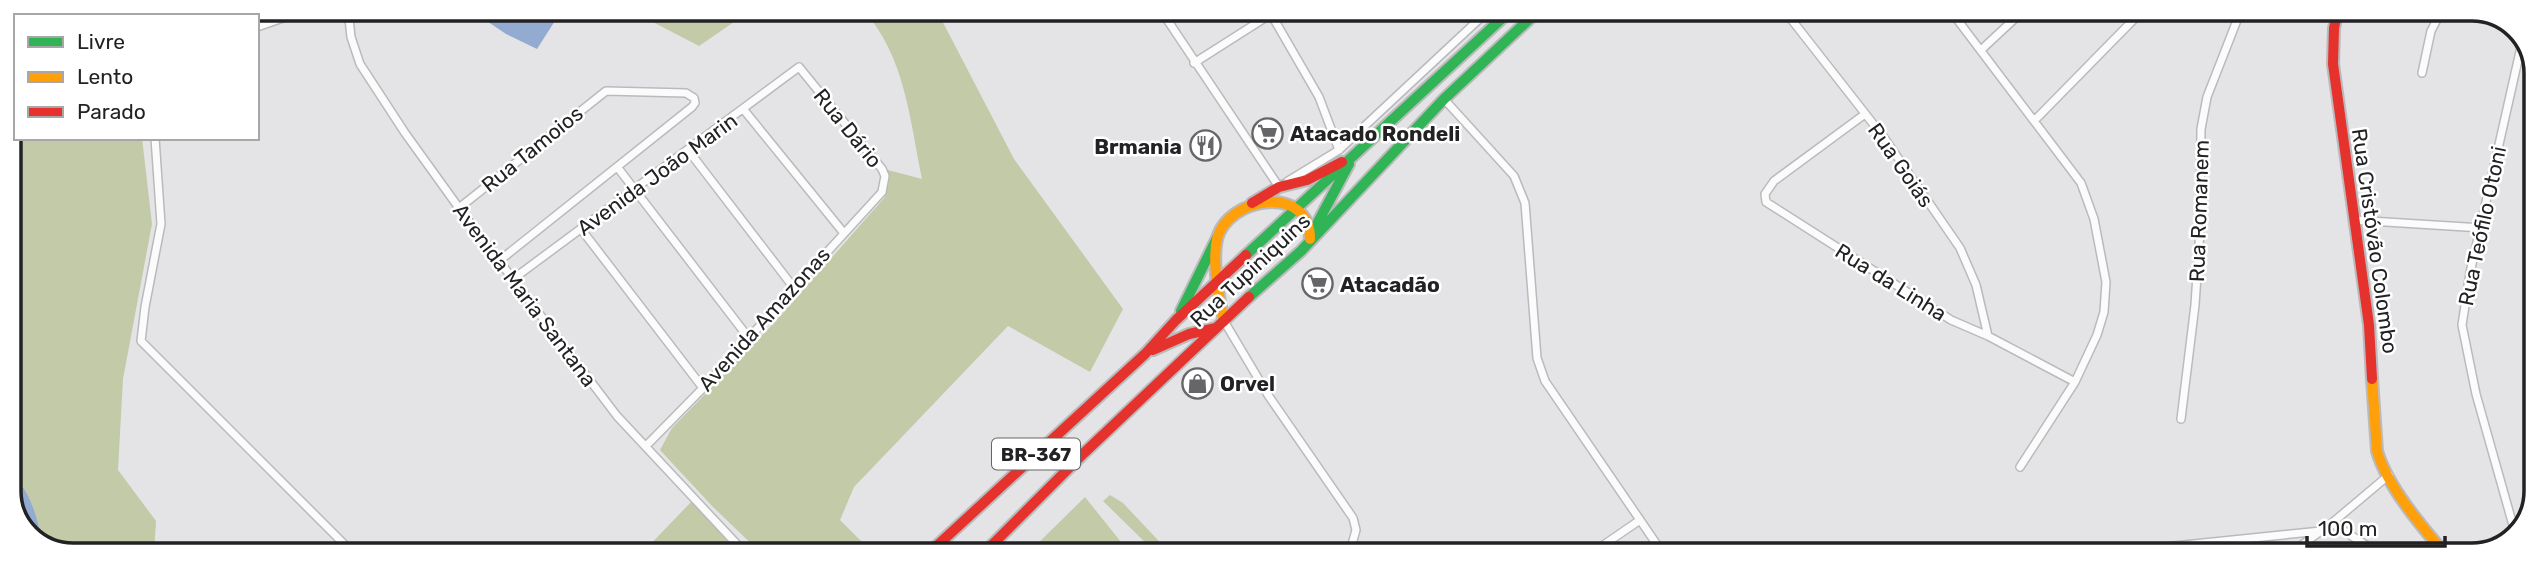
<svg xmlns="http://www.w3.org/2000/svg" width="2545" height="564" viewBox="0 0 2545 564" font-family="Rubik,sans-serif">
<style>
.forest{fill:#c2caa8}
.water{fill:#94abd1}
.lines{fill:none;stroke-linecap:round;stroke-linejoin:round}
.street-casing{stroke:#bababc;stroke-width:10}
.fast-casing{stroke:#bababc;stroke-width:14}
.slow-casing{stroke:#bababc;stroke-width:14}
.jam-casing{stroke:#bababc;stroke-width:14}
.street{stroke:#fbfbfb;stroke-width:7}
.fast{stroke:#30b455;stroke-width:10}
.slow{stroke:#ff9f0a;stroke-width:10}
.jam{stroke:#e5322d;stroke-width:10}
.labels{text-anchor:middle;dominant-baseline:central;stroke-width:5;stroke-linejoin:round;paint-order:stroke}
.shield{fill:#fff;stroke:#646466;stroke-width:2}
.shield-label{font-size:19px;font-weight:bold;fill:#222224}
.street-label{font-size:21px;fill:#222224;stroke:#fff}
.poi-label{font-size:21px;font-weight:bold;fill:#222224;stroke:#fff;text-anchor:start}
.rim{fill:none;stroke:#222224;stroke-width:3.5}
</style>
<rect width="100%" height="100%" fill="#e4e4e7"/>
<!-- forest -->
<path class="forest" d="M73 9H266L244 16H56Z
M642 9H753L699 46 649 20Z
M862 9H936L1014 159 1123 309 1090 372 1008 326 854 487 840 520 874 554H762L712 506 660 450 672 428 775 322 885 197 888 170 922 179C910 121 905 54 862 9Z
M16 56V138H142L152 224 123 379 118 470 156 521 154 554H60L25 534 9 499V133H12Z
M1110 495 1123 503 1172 555H1158L1103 501Z
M1085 497 1121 542 1102 554H1027Z
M692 501 739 554H641Z"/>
<!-- water -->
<path class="water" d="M469 9H567L560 13 537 49 506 34Z
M10 473C31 490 37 518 43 544L25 534 9 499Z"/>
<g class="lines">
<defs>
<path id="street" d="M348 9 351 37 360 64 405 133 459 208 617 416 746 554
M1160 9 1279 187
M1784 10 1885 139 1960 248 1976 285 1988 336
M1950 10 2081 183 2094 219 2106 282 2104 312 2097 335 2075 382 2020 467
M1271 14 1319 97 1339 150
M257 27 309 9
M1981 50 2024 10
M1194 63 1279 9
M2422 73 2431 31 2442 10
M1444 99 1514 176 1525 203 1537 358 1545 381 1664 555
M744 110 843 232
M1865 114 1774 181 1765 194 1766 202 1951 320 1988 336 2075 382
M2034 121 2143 10
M155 138 161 224 145 307 141 341 354 554
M688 150 794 288
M618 168 748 337
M1288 181 1339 150 1489 10
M459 208 606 91 686 93 694 98 695 103 692 107 499 261
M2354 220 2482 228
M581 229 703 388
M513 279 799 67 882 169 885 176 882 192 703 388 646 446
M1224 321 1268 395 1353 518 1356 530 1349 555
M2181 419 2195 305 2200 230 2201 129 2207 97 2241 10
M2332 523 2381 555
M2516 536 2476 394 2462 325 2470 273 2523 38
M1589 555 1640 520
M2149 555 2159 548 2174 546 2321 531
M2288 555 2332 523 2389 475"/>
<path id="fast" d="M1311 235 1349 164
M1246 255 1511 10
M1249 297 1301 251 1444 99 1539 10
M1181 311 1217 238"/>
<path id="slow" d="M1224 321C1219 299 1212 261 1217 239 1228 196 1310 184 1310 239
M2372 379 2377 451C2387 486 2422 527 2446 555"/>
<path id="jam" d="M2338 10 2334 28 2333 64 2369 325 2372 379
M1252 203 1279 187 1307 180 1342 162
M1153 350 1189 334 1216 328
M928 554 1145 354 1176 320 1246 255
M983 554 1084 453 1249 297"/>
</defs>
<!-- street casing -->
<use href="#street" class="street-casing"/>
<!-- fast casing -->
<use href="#fast" class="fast-casing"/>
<!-- slow casing -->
<use href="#slow" class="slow-casing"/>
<!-- jam casing -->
<use href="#jam" class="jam-casing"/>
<!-- street -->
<use href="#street" class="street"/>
<!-- fast -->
<use href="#fast" class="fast"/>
<!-- slow -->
<use href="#slow" class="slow"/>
<!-- jam -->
<use href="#jam" class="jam"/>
</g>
<!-- icons -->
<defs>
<symbol id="supermarket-ring" viewBox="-11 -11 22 22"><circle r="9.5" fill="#fff" stroke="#666668" stroke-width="1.5"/><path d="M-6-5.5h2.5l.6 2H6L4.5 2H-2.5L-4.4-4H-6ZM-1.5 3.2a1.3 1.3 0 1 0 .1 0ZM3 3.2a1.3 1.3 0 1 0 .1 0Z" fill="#666668"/></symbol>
<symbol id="restaurant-ring" viewBox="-11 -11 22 22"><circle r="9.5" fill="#fff" stroke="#666668" stroke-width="1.5"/><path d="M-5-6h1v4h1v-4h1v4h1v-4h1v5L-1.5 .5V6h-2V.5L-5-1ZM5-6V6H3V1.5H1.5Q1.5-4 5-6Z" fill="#666668"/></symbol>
<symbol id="shop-ring" viewBox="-11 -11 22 22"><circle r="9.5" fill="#fff" stroke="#666668" stroke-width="1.5"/><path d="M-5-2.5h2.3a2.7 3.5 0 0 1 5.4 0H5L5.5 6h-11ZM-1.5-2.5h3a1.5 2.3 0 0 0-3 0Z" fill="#666668"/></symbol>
</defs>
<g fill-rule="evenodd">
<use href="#supermarket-ring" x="1250" y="116" width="35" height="35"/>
<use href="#restaurant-ring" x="1188" y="128" width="35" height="35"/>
<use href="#supermarket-ring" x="1300" y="266" width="35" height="35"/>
<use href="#shop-ring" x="1180" y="366" width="35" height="35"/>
</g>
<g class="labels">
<!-- shield labels -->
<rect class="shield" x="992" y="438.5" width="88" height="31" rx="5"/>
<g class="shield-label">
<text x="1036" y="454">BR-367</text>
</g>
<!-- street labels -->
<g class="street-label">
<text transform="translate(848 128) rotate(51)">Rua Dário</text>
<text transform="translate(532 149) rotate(-39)">Rua Tamoios</text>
<text transform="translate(1901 165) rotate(55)">Rua Goiás</text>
<text transform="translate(657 174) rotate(-36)">Avenida João Marin</text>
<text transform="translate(2199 211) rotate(-88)">Rua Romanem</text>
<text transform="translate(2482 226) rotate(-78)">Rua Teófilo Otoni</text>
<text transform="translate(2375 241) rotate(82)">Rua Cristóvão Colombo</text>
<text transform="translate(1250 270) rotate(-43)">Rua Tupiniquins</text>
<text transform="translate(1891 282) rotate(32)">Rua da Linha</text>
<text transform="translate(525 295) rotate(53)">Avenida Maria Santana</text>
<text transform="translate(764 319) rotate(-48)">Avenida Amazonas</text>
</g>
<!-- poi labels -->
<g class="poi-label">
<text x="1290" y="133">Atacado Rondeli</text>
<text x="1182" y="146" text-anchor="end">Brmania</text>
<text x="1340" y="284">Atacadão</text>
<text x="1220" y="383">Orvel</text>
</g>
</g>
<!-- crop -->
<path d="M0 0H2545V564H0ZM73 21H2472A52 52 0 0 1 2524 73V491A52 52 0 0 1 2472 543H73A52 52 0 0 1 21 491V73A52 52 0 0 1 73 21Z" fill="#fff" fill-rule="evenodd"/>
<path class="rim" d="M73 21H2472A52 52 0 0 1 2524 73V491A52 52 0 0 1 2472 543H73A52 52 0 0 1 21 491V73A52 52 0 0 1 73 21Z"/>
<!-- legend -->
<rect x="14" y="14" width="245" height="126" fill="#ffffff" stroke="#a7a7a7" stroke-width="2"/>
<rect x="28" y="37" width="35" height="10" fill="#30b455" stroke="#a7a7a7" stroke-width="2"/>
<text x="77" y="49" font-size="21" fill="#222224">Livre</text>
<rect x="28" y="72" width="35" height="10" fill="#ff9f0a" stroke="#a7a7a7" stroke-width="2"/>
<text x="77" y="84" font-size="21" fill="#222224">Lento</text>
<rect x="28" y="107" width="35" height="10" fill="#e5322d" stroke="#a7a7a7" stroke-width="2"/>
<text x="77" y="119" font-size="21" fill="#222224">Parado</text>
<!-- scale -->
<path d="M2307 536v10h138v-10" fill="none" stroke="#222224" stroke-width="3.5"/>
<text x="2318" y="536" font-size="21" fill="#222224" stroke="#ffffff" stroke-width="5" paint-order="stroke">100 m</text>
</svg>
